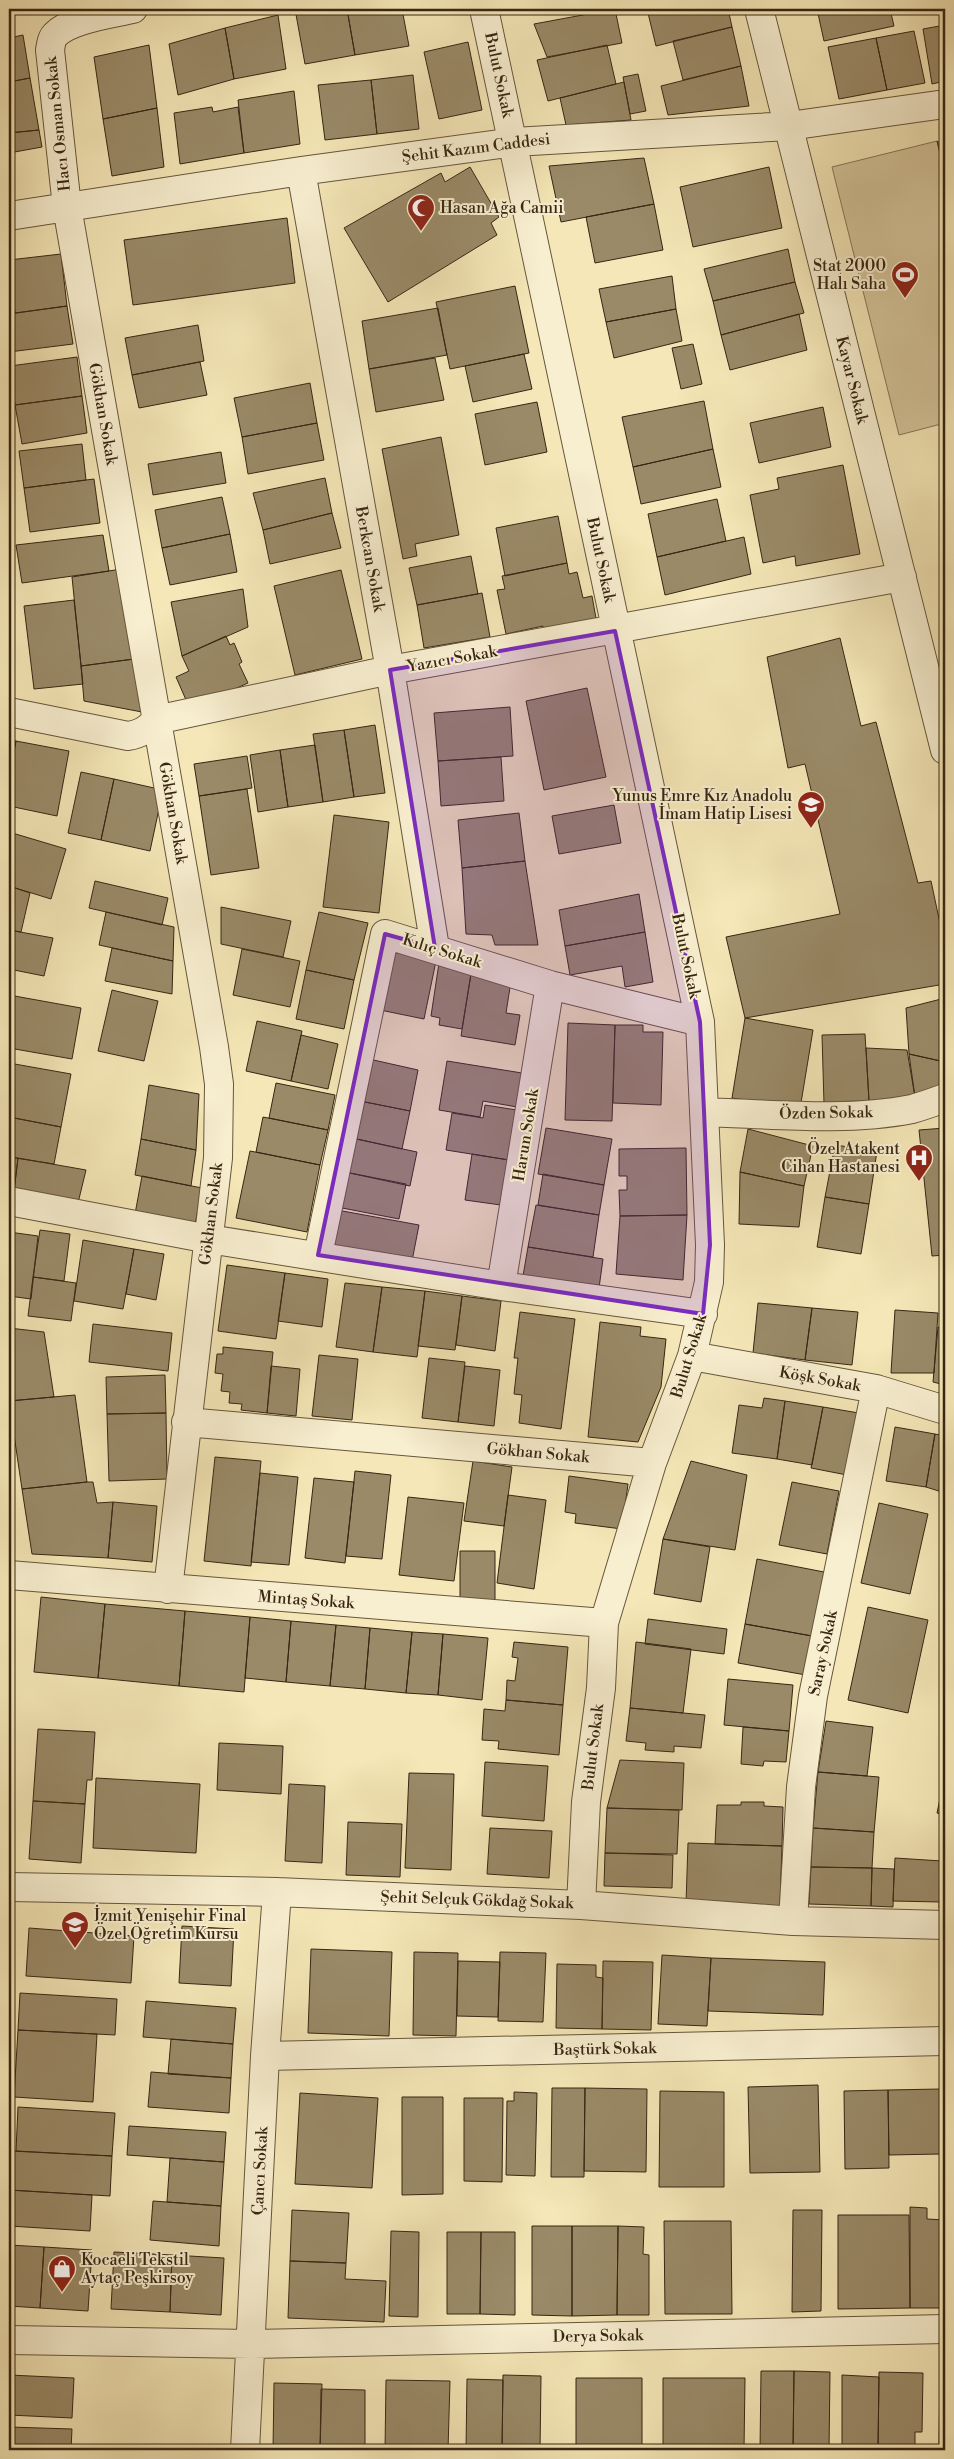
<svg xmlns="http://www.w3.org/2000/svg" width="954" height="2459" viewBox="0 0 954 2459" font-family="'Libre Bodoni',serif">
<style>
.green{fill:#d5c69b;stroke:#867657}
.building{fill:#9a8a68;stroke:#372613}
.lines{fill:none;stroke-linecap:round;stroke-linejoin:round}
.minor-casing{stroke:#66563c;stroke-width:30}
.minor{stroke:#f8efd0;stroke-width:28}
.marked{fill:#7b2cbf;fill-opacity:0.2;stroke:#7b2cbf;stroke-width:4;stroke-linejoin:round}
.labels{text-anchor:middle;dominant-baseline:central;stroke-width:4;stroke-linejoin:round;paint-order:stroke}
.street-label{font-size:16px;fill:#372613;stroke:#f8efd0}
.poi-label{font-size:16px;fill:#372613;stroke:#f8efd0;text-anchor:start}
</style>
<rect width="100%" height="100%" fill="#f5e7b7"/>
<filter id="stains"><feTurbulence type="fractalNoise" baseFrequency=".004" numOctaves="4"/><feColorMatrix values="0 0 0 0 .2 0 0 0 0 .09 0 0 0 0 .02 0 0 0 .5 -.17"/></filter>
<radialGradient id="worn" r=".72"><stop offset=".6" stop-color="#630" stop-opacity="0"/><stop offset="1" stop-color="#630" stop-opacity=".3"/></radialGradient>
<!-- green -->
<path class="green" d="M937 141 945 174V423L899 435 832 167Z"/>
<!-- building -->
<path class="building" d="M295 9H347L355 55 305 64Z
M347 9H402L409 46 355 55Z
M615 9 622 43 547 57 534 24Z
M647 9H728L732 27 656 46Z
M817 9H890L894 26 824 41Z
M278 15 286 69 234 79 225 28Z
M945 25V81L932 84 923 29Z
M732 27 741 66 683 80 673 41Z
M225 28 234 79 178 95 169 44Z
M914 31 925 83 887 90 876 38Z
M23 35 30 78 9 82V38Z
M876 38 887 90 839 99 828 47Z
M468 42 482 110 439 119 424 52Z
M149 45 157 108 103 119 94 57Z
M607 45 616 84 548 101 537 60Z
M741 66 749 106 668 115 661 86Z
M638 74 646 111 630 114 623 77Z
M413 75 419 129 377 134 371 80Z
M30 78 39 130 9 133V82Z
M371 80 377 134 325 140 318 85Z
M624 82 631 120 566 125 560 98Z
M294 91 300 144 244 153 238 100Z
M212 107 213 112 238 107 244 153 180 164 174 113Z
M157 108 164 167 112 176 103 119Z
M39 130 42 147 9 153V133Z
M937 141 945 147V174Z
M644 158 654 204 561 222 549 166Z
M470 167 499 217 491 223 497 235 388 302 344 228 441 173 445 182Z
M769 167 782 228 693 247 680 187Z
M654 204 663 250 595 263 586 217Z
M287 218 295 283 133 305 124 240Z
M788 249 795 282 713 301 704 269Z
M61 254 67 306 15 313 9 274V260Z
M9 274 15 313 9 314Z
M672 276 676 309 606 322 599 289Z
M795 282 804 313 721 335 713 301Z
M515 286 529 353 450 369 436 302Z
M67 306 73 344 9 352V314Z
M438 308 447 355 369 369 362 321Z
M676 309 682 341 614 358 606 322Z
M799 314 807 350 730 370 721 335Z
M198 325 204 361 132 375 125 338Z
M693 344 702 384 681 389 672 348Z
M524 354 532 389 473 402 465 366Z
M77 357 82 396 15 405 10 366Z
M435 358 444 400 376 412 369 369Z
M200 362 207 395 139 408 132 375Z
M310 383 317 423 242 437 234 398Z
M82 396 87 433 22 444 15 405Z
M704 401 713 449 633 467 622 417Z
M537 402 547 452 485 465 475 414Z
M823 407 831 447 759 463 750 423Z
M317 423 324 460 248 474 242 437Z
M441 437 459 535 415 544 417 556 403 559 382 449Z
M82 444 86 480 24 488 19 451Z
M713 449 721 487 641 504 633 467Z
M221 452 226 483 153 495 148 464Z
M843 465 860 554 796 566 795 556 763 563 750 495 779 489 777 478Z
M325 478 332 513 263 530 253 493Z
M94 479 100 523 30 532 24 488Z
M222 497 230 534 162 548 155 510Z
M717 499 726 541 657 557 648 514Z
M332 513 341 548 270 564 263 530Z
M558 516 567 563 505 576 496 528Z
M230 534 237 572 170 585 162 548Z
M103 535 109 571 22 583 16 545Z
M744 537 751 574 665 595 657 557Z
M471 556 478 594 417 605 409 568Z
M567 563 569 574 577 572 583 598 592 596 597 624 544 635 543 626 506 634 497 590 505 589 502 576Z
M121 569 134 659 81 666 72 577Z
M341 570 362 659 295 675 274 586Z
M243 589 248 627 182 656 171 602Z
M482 593 490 637 424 648 417 605Z
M74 600 83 684 34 689 24 606Z
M226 636 230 645 234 643 242 662 239 664 248 683 190 709 176 677 189 671 182 656Z
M840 638 861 726 876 722 918 883 931 881 945 947V984L745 1018 726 937 840 914 805 764 788 768 767 657Z
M134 659 142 712 84 701 81 666Z
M587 688 606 777 544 790 526 701Z
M510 707 513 756 438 761 434 713Z
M375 725 385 793 354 797 344 730Z
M344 730 354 797 323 802 313 734Z
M9 739 16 741 9 778Z
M16 741 69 751 57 816 9 806V778Z
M315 745 323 802 288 807 280 750Z
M280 750 288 807 258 812 250 755Z
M247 756 252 788 199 796 194 764Z
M501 757 504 801 441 806 438 761Z
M81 772 114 779 101 840 68 833Z
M114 779 163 790 150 851 101 840Z
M247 789 259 868 211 875 199 796Z
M614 805 621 843 559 854 552 816Z
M519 813 525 861 462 868 458 820Z
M334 815 389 822 379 913 323 907Z
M9 832 66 849 51 899 9 886Z
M525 861 538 945H495L492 935 466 934 462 868Z
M95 881 168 898 162 925 89 908Z
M9 886 30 893 21 932 9 930Z
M639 894 645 932 565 946 559 910Z
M221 907 291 921 283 957 221 944Z
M106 912 174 927 173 961 99 945Z
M319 912 368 923 354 980 306 970Z
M9 930 53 938 44 976 9 969Z
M645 932 653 982 625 987 622 966 570 975 565 946Z
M112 948 173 961 172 994 105 981Z
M242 949 300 961 290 1007 233 995Z
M393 952 436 961 424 1019 380 1010Z
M439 963 471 974 462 1029 439 1025 440 1018 431 1016Z
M306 970 354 980 344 1029 296 1019Z
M471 974 511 981 506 1013 520 1015 515 1045 461 1036Z
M112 990 158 1001 144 1061 98 1051Z
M9 995 81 1008 72 1059 9 1048Z
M945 998V1062L909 1054 906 1008Z
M745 1018 813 1030 800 1109 732 1098Z
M257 1021 302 1031 291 1081 246 1071Z
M568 1023 615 1025 612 1121 565 1120Z
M615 1025H643V1032H663L661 1105 613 1103Z
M865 1034 869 1101 824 1104 822 1035Z
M301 1035 338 1044 328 1089 291 1081Z
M866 1048 907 1050 915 1097 869 1101Z
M909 1054 945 1062V1087L915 1097Z
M369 1059 418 1070 410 1111 360 1101Z
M447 1061 522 1073 517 1107 483 1101 480 1117 439 1110Z
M9 1063 71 1074 61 1127 9 1117Z
M276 1083 335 1095 328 1130 269 1118Z
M149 1085 199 1094 196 1150 141 1139Z
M360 1101 410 1111 402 1149 352 1138Z
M485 1105 523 1111 515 1161 446 1150 452 1113 483 1118Z
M9 1117 61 1127 54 1164 9 1157Z
M263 1117 328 1130 320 1165 256 1152Z
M546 1128 612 1139 604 1185 538 1174Z
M945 1128V1255L932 1256 919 1130Z
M748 1129 813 1146 804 1186 740 1172Z
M352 1138 417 1152 410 1186 345 1172Z
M141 1139 196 1150 191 1186 135 1175Z
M835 1145 877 1151 869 1204 825 1197Z
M686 1148 687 1215 620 1216 619 1190H627V1176H619V1149Z
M250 1151 320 1165 307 1232 236 1218Z
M472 1154 515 1161 508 1206 465 1200Z
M9 1157 18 1158 14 1191H9Z
M18 1158 86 1170 78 1203 14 1191Z
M345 1172 406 1184 399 1219 337 1207Z
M740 1172 804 1186 799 1227 739 1224Z
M543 1174 604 1185 599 1215 538 1205Z
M142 1176 202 1188 195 1225 135 1214Z
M825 1197 869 1204 861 1254 817 1247Z
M536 1205 599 1215 593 1257 528 1247Z
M337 1210 419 1225 412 1261 331 1245Z
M687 1215 683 1280 616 1274 620 1216Z
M40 1230 70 1234 64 1281 33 1277Z
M9 1232 38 1236 31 1299 9 1296Z
M83 1240 134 1249 123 1309 74 1301Z
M528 1247 603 1259 599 1288 523 1276Z
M134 1249 164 1254 156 1300 126 1294Z
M227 1265 285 1273 276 1339 218 1331Z
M285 1273 328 1279 322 1327 278 1321Z
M33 1277 76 1283 71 1321 28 1316Z
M345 1283 382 1287 373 1352 336 1347Z
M382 1287 425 1291 417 1357 373 1352Z
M425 1291 462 1296 455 1350 418 1346Z
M462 1296 501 1301 495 1351 456 1345Z
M758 1303 812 1308 805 1360 753 1353Z
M812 1308 858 1312 852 1365 805 1360Z
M895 1310 938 1313 934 1373H891Z
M520 1312 575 1319 561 1429 519 1423 522 1395 514 1394 518 1358H514Z
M600 1322 641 1327 640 1336 666 1339 661 1387 638 1442 588 1437Z
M93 1324 172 1333 168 1371 89 1362Z
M938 1327 945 1329V1385L933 1382Z
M9 1328 44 1332 54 1397 9 1401Z
M223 1347 273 1352 267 1413 241 1410 242 1404 229 1403 230 1392 221 1391 223 1374 215 1373 217 1354H223Z
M319 1355 358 1359 352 1420 312 1416Z
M429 1358 465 1362 458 1422 422 1418Z
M271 1366 300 1369 296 1416 267 1413Z
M465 1366 500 1370 494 1426 458 1422Z
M165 1375 166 1413 107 1414 106 1377Z
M75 1395 87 1482 22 1489 9 1401Z
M764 1398 785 1401 777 1459 732 1453 739 1405 762 1408Z
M785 1401 823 1407 812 1465 777 1459Z
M823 1407 859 1413 847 1475 811 1468Z
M166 1413 167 1479 109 1481 107 1414Z
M895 1427 935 1434 926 1487 886 1481Z
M935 1434 945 1436V1493L926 1487Z
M215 1457 261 1461 251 1566 204 1561Z
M473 1461 512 1467 504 1526 464 1521Z
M691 1461 747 1475 735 1550 663 1539Z
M355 1471 391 1475 382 1559 346 1556Z
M260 1473 298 1477 289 1565 251 1562Z
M569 1476 628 1484 622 1529 575 1523 576 1514 565 1512Z
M314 1478 354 1482 345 1563 305 1558Z
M87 1482H93L97 1503 113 1502 108 1558 32 1554 22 1489Z
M792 1482 839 1491 827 1554 779 1545Z
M508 1495 546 1500 534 1589 497 1583Z
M408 1497 464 1503 454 1581 399 1575Z
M113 1502 157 1506 152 1562 108 1558Z
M879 1503 928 1514 910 1594 861 1583Z
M663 1539 710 1547 701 1602 654 1594Z
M460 1551H495V1605H460Z
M757 1559 824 1572 812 1636 745 1624Z
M41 1597 105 1604 98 1678 34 1672Z
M105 1604 185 1611 179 1686 98 1678Z
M868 1607 928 1620 908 1713 848 1700Z
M185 1611 250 1617 244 1692 179 1686Z
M250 1617 291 1621 286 1682 245 1678Z
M648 1619 727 1629 724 1654 645 1644Z
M291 1621 336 1625 330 1686 286 1682Z
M745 1624 812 1636 806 1675 738 1663Z
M336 1625 370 1628 365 1689 330 1686Z
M370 1628 412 1632 406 1693 365 1689Z
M412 1632 443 1634 438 1695 406 1693Z
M443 1634 488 1638 482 1700 438 1695Z
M514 1642 568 1647 563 1705 506 1700 507 1680 515 1681 518 1658 512 1657Z
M636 1642 691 1649 683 1713 630 1708Z
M728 1679 793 1685 789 1731 724 1725Z
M506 1700 563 1705 559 1755 498 1749 499 1741 482 1740 484 1709 505 1711Z
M630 1708 705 1715 701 1748 674 1746V1752L645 1750 646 1743 626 1741Z
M826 1721 873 1727 867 1776 818 1772Z
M743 1727 789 1731 786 1762 764 1761 763 1766 741 1764Z
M38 1729 95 1732 92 1780H87L85 1804 33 1801Z
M219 1743 283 1746 281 1794 217 1790Z
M620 1760 684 1763 682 1810 607 1808Z
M485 1762 548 1766 544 1821 482 1816Z
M818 1772 879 1777 874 1832 813 1828Z
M409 1773 454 1774 451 1870 405 1868Z
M945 1776V1815L937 1813Z
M96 1778 200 1784 196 1853 93 1848Z
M289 1784 325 1786 322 1863 285 1861Z
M33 1801 85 1804 81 1863 29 1859Z
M741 1802H764V1806L783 1807 782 1846 715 1844 717 1805H741Z
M607 1808 679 1810 677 1854 605 1853Z
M348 1822 402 1824 400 1877 346 1875Z
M944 1825H945V1873L941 1872Z
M490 1828 552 1831 549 1878 487 1874Z
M813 1828 874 1832 872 1868 811 1867Z
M688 1843 782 1846 780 1906 686 1903Z
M605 1853 673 1855 672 1888 604 1886Z
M895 1858 942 1861 940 1902 893 1901Z
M811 1867 872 1868 871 1906 809 1904Z
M872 1868 894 1869 893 1907 871 1906Z
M941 1872 945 1873V1908H939Z
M182 1926 234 1929 231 1986 179 1983Z
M29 1928 134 1936 131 1983 26 1976Z
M311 1949 392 1952 389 2036 308 2033Z
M414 1952 458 1953 456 2036 413 2035Z
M500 1952 546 1953 543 2022 498 2021Z
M662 1955 711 1958 707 2026 658 2024Z
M711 1958 825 1962 823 2015 708 2011Z
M458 1961 500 1962 498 2017 457 2016Z
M603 1961 653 1962 651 2030 602 2029Z
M557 1964 596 1965V1977L603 1978 602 2029 556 2028Z
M20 1993 117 1999 115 2035 18 2030Z
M146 2001 236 2008 233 2044 143 2037Z
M18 2030 97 2034 93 2102 14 2097Z
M171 2039 233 2044 231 2078 168 2074Z
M151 2072 231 2078 229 2113 148 2107Z
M818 2085 820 2172 750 2173 748 2087Z
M552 2088H585L584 2177H551Z
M585 2088 647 2089 646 2172 584 2171Z
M940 2089V2154L889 2155 888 2090Z
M940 2089H945V2189H940Z
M888 2090 889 2168 845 2169 844 2091Z
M660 2091 724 2092V2187H659Z
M514 2092 537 2093 535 2176 506 2175 507 2101H514Z
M300 2093 378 2098 372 2188 295 2184Z
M402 2097H443V2194L402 2195Z
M464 2098H503L502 2182 464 2181Z
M18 2107 115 2113 112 2156 16 2151Z
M129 2126 226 2132 224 2162 127 2155Z
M11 2151 112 2156 110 2196 9 2190Z
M170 2158 224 2162 221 2206 167 2202Z
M9 2190 92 2195 90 2231 9 2226Z
M153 2201 221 2206 219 2246 150 2240Z
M910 2207 927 2208V2219L945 2220V2308H910Z
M292 2210 349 2213 346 2263 290 2261Z
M793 2210H822L821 2311 792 2312Z
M838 2215H909L910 2308 838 2309Z
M664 2221H731L732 2314H665Z
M532 2226H572V2316L532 2315Z
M572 2226H618L617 2315 572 2316Z
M618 2226 644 2227 643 2254 649 2255V2315H617Z
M391 2231 419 2232 418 2317 389 2316Z
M447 2232H481L480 2314H447Z
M481 2232H515V2315L480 2314Z
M9 2245 44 2247 40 2308 9 2306Z
M44 2247 92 2250 88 2311 40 2308Z
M114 2252 172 2255 170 2312 111 2309Z
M172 2255 224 2258 221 2315 170 2312Z
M290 2261 346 2263 345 2279 386 2281 384 2322 288 2318Z
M940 2370 945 2371V2450H939Z
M761 2371H794L793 2450H760Z
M794 2371 830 2372 829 2450H793Z
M879 2372 923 2373 922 2432H915V2450H878Z
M9 2375 74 2378 72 2418 9 2415Z
M503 2375 541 2376 540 2450H502Z
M842 2375 879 2377 878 2450H842Z
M576 2378H642V2450H576Z
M663 2378H745L744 2450H663Z
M467 2379 503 2380 502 2450H466Z
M386 2380 450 2381 448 2450H385Z
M274 2383 322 2384 320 2450H273Z
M321 2389 365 2390V2450H320Z
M9 2427 72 2429 71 2450H9Z"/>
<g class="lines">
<defs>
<path id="minor" d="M133 9C112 14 70 19 55 35 51 39 51 45 50 50L67 207 214 1047 219 1084 218 1158 168 1589
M484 9 700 1022 710 1245 709 1282 692 1356 652 1463 604 1623 601 1688 586 1802 581 1905
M759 9 945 750
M301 171 390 670 435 948
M9 216 301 171 514 142 789 126 945 104
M9 712 128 736C140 734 148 730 156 720L390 670 902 577
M704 1112C770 1114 847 1122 912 1109 923 1106 934 1102 945 1098
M9 1201 209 1239 501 1286 703 1314
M318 1255 385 934 550 985 700 1022
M501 1286 550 985
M692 1356 876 1389 945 1410
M186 1422 652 1463
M9 1575 604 1623
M9 1887 277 1892 581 1905 793 1921 945 1925
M793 1921 801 1787 813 1696 876 1389
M265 2056 945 2041
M9 2340 251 2344 945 2329
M245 2450 265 2056 277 1892"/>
</defs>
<!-- minor casing -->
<use href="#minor" class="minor-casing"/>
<!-- minor -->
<use href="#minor" class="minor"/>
</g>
<!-- marked area -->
<path class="marked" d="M615 631 700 1022 710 1245 703 1314 318 1255 385 934 435 948 390 670Z"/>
<!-- icons -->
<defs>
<symbol id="mosque-pin" viewBox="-11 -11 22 30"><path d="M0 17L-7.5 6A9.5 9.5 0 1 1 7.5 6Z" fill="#8f2418" stroke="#f8efd0"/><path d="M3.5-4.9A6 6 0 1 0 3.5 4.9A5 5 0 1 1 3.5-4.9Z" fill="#fff"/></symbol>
<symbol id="stadium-pin" viewBox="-11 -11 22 30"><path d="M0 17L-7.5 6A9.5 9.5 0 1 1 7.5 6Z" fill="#8f2418" stroke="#f8efd0"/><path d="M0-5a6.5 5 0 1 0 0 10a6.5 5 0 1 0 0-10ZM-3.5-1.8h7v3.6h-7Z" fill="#fff"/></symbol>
<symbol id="school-pin" viewBox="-11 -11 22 30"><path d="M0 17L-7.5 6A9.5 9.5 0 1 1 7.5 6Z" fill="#8f2418" stroke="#f8efd0"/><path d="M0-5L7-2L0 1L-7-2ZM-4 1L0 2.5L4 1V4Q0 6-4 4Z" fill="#fff"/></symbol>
<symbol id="hospital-pin" viewBox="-11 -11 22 30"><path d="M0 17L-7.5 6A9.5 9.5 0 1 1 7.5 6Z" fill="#8f2418" stroke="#f8efd0"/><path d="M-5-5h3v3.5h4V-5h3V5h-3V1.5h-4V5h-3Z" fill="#fff"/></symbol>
<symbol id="shop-pin" viewBox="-11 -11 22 30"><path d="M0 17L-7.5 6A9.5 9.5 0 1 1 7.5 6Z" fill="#8f2418" stroke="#f8efd0"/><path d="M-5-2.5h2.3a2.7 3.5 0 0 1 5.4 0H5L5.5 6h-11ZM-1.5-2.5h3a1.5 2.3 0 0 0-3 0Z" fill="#fff"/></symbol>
</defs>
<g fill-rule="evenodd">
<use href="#mosque-pin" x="405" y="192" width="32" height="43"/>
<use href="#stadium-pin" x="889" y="259" width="32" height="43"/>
<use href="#school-pin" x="795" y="789" width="32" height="43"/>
<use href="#hospital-pin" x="903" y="1142" width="32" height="43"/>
<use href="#school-pin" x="59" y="1909" width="32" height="43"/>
<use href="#shop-pin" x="46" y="2253" width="32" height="43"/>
</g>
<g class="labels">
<!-- street labels -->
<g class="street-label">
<text transform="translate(499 75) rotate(78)">Bulut Sokak</text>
<text transform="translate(58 124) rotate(-96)">Hacı Osman Sokak</text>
<text transform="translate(476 148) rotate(-7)">Şehit Kazım Caddesi</text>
<text transform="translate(852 380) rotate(76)">Kayar Sokak</text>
<text transform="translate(103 414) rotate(80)">Gökhan Sokak</text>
<text transform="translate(370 559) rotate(80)">Berkcan Sokak</text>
<text transform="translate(601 560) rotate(78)">Bulut Sokak</text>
<text transform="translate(452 659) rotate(-10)">Yazıcı Sokak</text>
<text transform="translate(173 813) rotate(80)">Gökhan Sokak</text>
<text transform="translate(442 951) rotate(17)">Kılıç Sokak</text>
<text transform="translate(686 956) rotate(78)">Bulut Sokak</text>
<text transform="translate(826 1113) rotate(-1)">Özden Sokak</text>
<text transform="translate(526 1135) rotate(-81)">Harun Sokak</text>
<text transform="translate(211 1214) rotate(-83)">Gökhan Sokak</text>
<text transform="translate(689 1356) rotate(-73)">Bulut Sokak</text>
<text transform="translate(820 1379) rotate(10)">Köşk Sokak</text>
<text transform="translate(538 1453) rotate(5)">Gökhan Sokak</text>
<text transform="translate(306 1600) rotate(4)">Mintaş Sokak</text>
<text transform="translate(823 1653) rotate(-78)">Saray Sokak</text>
<text transform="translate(593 1747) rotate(-83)">Bulut Sokak</text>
<text transform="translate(477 1900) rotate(2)">Şehit Selçuk Gökdağ Sokak</text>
<text transform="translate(605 2049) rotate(-1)">Baştürk Sokak</text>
<text transform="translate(260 2171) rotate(-87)">Çancı Sokak</text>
<text transform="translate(598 2336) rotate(-1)">Derya Sokak</text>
</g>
<!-- poi labels -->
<g class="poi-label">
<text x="440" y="208">Hasan Ağa Camii</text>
<text x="886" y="266" text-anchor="end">Stat 2000<tspan x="886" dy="18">Halı Saha</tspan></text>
<text x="792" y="796" text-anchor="end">Yunus Emre Kız Anadolu<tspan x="792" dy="18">İmam Hatip Lisesi</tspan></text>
<text x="900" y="1149" text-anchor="end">Özel Atakent<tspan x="900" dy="18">Cihan Hastanesi</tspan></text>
<text x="94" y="1916">İzmit Yenişehir Final<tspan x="94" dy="18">Özel Öğretim Kursu</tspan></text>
<text x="81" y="2260">Kocaeli Tekstil<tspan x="81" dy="18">Aytaç Peşkirsoy</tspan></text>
</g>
</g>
<!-- margin -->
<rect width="954" height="2459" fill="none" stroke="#f5e7b7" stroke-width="30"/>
<rect x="10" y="10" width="934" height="2439" fill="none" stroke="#372613" stroke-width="2.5"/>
<rect x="15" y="15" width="924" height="2429" fill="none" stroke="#372613"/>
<rect width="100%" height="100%" filter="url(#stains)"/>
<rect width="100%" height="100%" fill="url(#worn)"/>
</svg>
